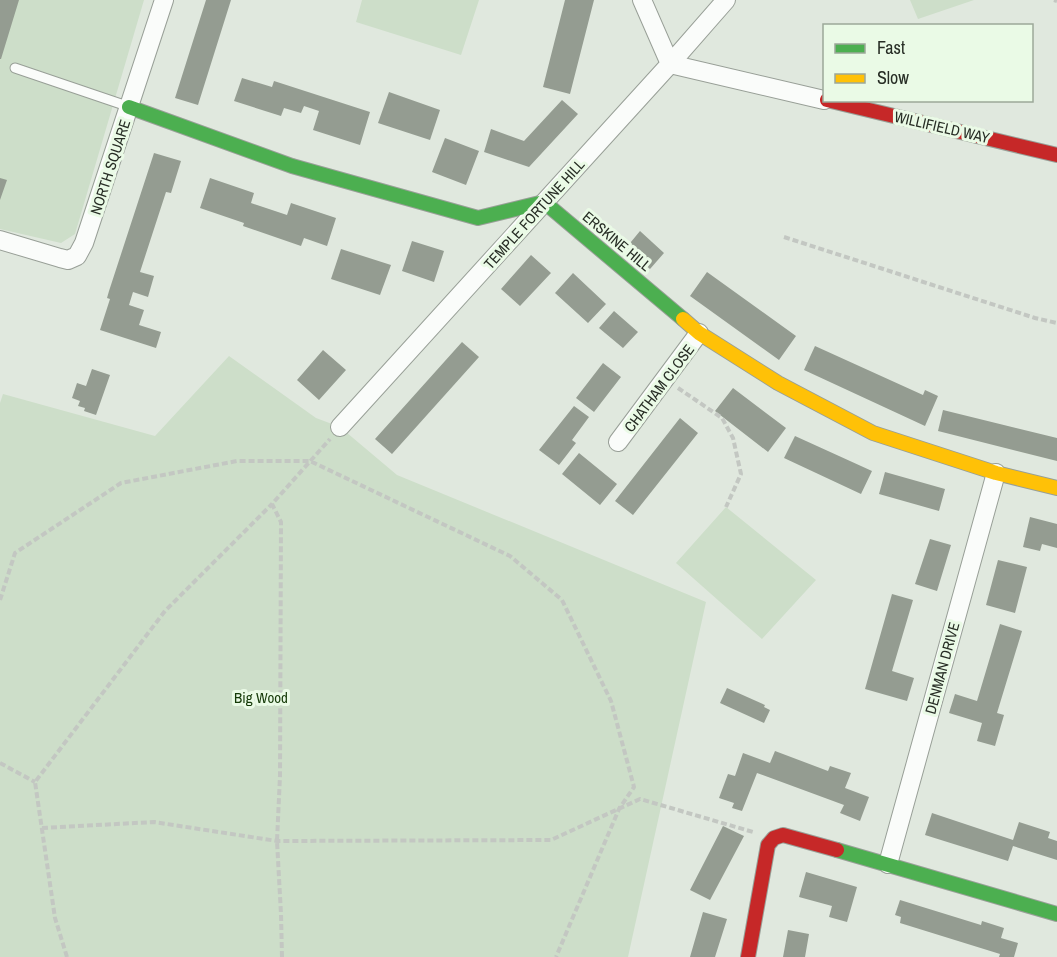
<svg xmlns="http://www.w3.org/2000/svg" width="1057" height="957" viewBox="0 0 1057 957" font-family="'Archivo Narrow',sans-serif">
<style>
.green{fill:#cddec9}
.building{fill:#949c91}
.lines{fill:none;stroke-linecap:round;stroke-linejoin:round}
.lane-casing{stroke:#989f97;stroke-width:11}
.street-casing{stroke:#989f97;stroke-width:20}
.fast-casing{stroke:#989f97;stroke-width:16}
.slow-casing{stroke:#989f97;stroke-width:16}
.jam-casing{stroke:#989f97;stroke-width:16}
.path{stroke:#c3c7c2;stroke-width:4;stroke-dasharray:6 3;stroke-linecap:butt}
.lane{stroke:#fafcfa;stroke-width:9}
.street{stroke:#fafcfa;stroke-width:18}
.fast{stroke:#4caf50;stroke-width:14}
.slow{stroke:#ffc107;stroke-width:14}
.jam{stroke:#c62828;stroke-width:14}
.labels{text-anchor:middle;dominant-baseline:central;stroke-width:6;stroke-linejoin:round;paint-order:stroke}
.street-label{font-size:15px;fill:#272d25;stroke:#eafae6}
.park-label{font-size:15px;fill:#153a08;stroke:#eafae6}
</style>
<rect width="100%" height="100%" fill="#e0e8de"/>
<!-- green -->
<path class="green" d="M0 0H144L75 234 61 243 0 229Z
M362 0H479L461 55 356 22Z
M910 0H974L918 19Z
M229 356 316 418 340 427 397 475 706 602 628 957H0V403L3 394 155 436Z
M726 507 816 580 762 639 676 563Z"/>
<!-- building -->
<path class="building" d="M0 0H19L1 59H0Z
M206 0H231L198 105 175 98Z
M565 0H594L570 94 543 87Z
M242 78 272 87 274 81 370 112 360 145 313 130 319 111 304 106 301 113 284 108 281 116 234 101Z
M389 92 440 110 430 140 378 123Z
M562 100 578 114 529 167 484 152 491 129 524 141Z
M445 138 479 151 466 185 432 172Z
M154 153 181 161 171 193 166 192 140 272 154 276 148 297 133 292 129 305 144 310 139 325 161 332 156 348 100 330 110 299 107 298 109 291Z
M0 178 7 180 0 200Z
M210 178 254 193 251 203 287 215 291 203 336 218 327 246 304 238 301 246 243 226 244 223 200 208Z
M640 231 664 253 650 269 626 248Z
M412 241 444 251 434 282 402 271Z
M341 249 391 265 380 295 331 279Z
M531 255 551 273 520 306 501 289Z
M707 272 796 336 779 360 690 296Z
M573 273 606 304 588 323 555 293Z
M614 311 638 332 623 348 599 328Z
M462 342 479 357 392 454 375 439Z
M815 346 923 395 925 390 938 396 925 426 804 370Z
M323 350 346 370 319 400 297 380Z
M603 363 621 377 594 412 576 398Z
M92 369 110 375 96 415 84 411 85 408 78 406 80 401 72 398 77 383 86 386Z
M733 388 786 428 768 452 715 411Z
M574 406 589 417 572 440 576 443 559 465 539 450Z
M943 410 1057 438V461L938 431Z
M680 418 698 433 633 515 615 501Z
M795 436 872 471 861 494 784 458Z
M579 453 617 484 600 505 562 474Z
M885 472 945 489 939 511 879 494Z
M1030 517 1057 524V548L1042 544 1040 551 1023 547Z
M930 539 951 545 937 591 915 584Z
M998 560 1027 567 1015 613 986 605Z
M892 594 913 600 892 671 914 678 907 701 865 689Z
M1000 624 1022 631 997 713 1004 715 995 746 977 741 982 723 949 713 955 694 977 701Z
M727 688 765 705 764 707 770 710 764 723 720 703Z
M775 751 828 771 830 766 851 773 845 788 869 797 860 821 840 813 844 805 757 773 742 811 732 808 734 803 719 798 728 774 735 776 743 753 770 763Z
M932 813 1013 840 1019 822 1050 832 1048 838 1057 841V860L1013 846 1008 861 925 835Z
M723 826 744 836 710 900 690 890Z
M806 872 857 887 847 922 829 917 832 906 799 897Z
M900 900 981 925 982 921 1004 928 1001 938 1018 943 1014 957H999L1000 954 900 923 901 917 895 915Z
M703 912 727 919 715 957H690Z
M788 930 809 934 805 957H783Z"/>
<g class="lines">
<defs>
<path id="lane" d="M15 68 127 106"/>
<path id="street" d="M642 0 670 64 824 100
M0 240 60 258 68 260 77 256 84 243 164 0
M340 427 670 64 726 0
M618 442 699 333
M888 864 996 473"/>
<path id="fast" d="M129 107 292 166 478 218 544 202 683 319
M837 850 1057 914"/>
<path id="slow" d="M683 319 699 333 778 383 873 433 996 473 1057 488"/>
<path id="jam" d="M827 100 1057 155
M748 957 768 845 774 838 783 835 837 850"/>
</defs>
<!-- lane casing -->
<use href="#lane" class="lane-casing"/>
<!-- street casing -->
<use href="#street" class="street-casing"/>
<!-- fast casing -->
<use href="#fast" class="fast-casing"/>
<!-- slow casing -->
<use href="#slow" class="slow-casing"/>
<!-- jam casing -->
<use href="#jam" class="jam-casing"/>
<!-- path -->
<path class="path" d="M1054 0 1057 1
M784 237 1035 318 1057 323
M678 388 722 418 733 438 741 474 726 507
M0 600 15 553 121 483 237 461H310L510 556 562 600 611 701 634 787 619 809 556 957
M0 763 35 782
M42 828 154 822 277 841 551 840 640 799 753 832
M67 957 55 918 35 782 165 611 272 504
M282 957 281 914 277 841 280 776 281 522 272 504 330 439"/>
<!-- lane -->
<use href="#lane" class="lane"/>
<!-- street -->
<use href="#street" class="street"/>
<!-- fast -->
<use href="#fast" class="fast"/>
<!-- slow -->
<use href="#slow" class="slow"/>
<!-- jam -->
<use href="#jam" class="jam"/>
</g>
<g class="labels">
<!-- street labels -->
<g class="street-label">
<text transform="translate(942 127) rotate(13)">WILLIFIELD WAY</text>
<text transform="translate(110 167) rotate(-72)">NORTH SQUARE</text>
<text transform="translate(534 214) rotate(-48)">TEMPLE FORTUNE HILL</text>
<text transform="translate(617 241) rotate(40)">ERSKINE HILL</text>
<text transform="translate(659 388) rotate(-53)">CHATHAM CLOSE</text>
<text transform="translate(942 668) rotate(-75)">DENMAN DRIVE</text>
</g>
<!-- park labels -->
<g class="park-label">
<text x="261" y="697">Big Wood</text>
</g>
</g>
<!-- legend -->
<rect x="823" y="24" width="210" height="78" fill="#eafae6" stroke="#9ca899" stroke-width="1.5"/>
<rect x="835" y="44" width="30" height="9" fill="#4caf50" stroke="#9ca899" stroke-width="1.5"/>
<text x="877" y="54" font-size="18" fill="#272d25">Fast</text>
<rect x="835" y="74" width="30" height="9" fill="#ffc107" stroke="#9ca899" stroke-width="1.5"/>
<text x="877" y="84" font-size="18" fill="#272d25">Slow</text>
</svg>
